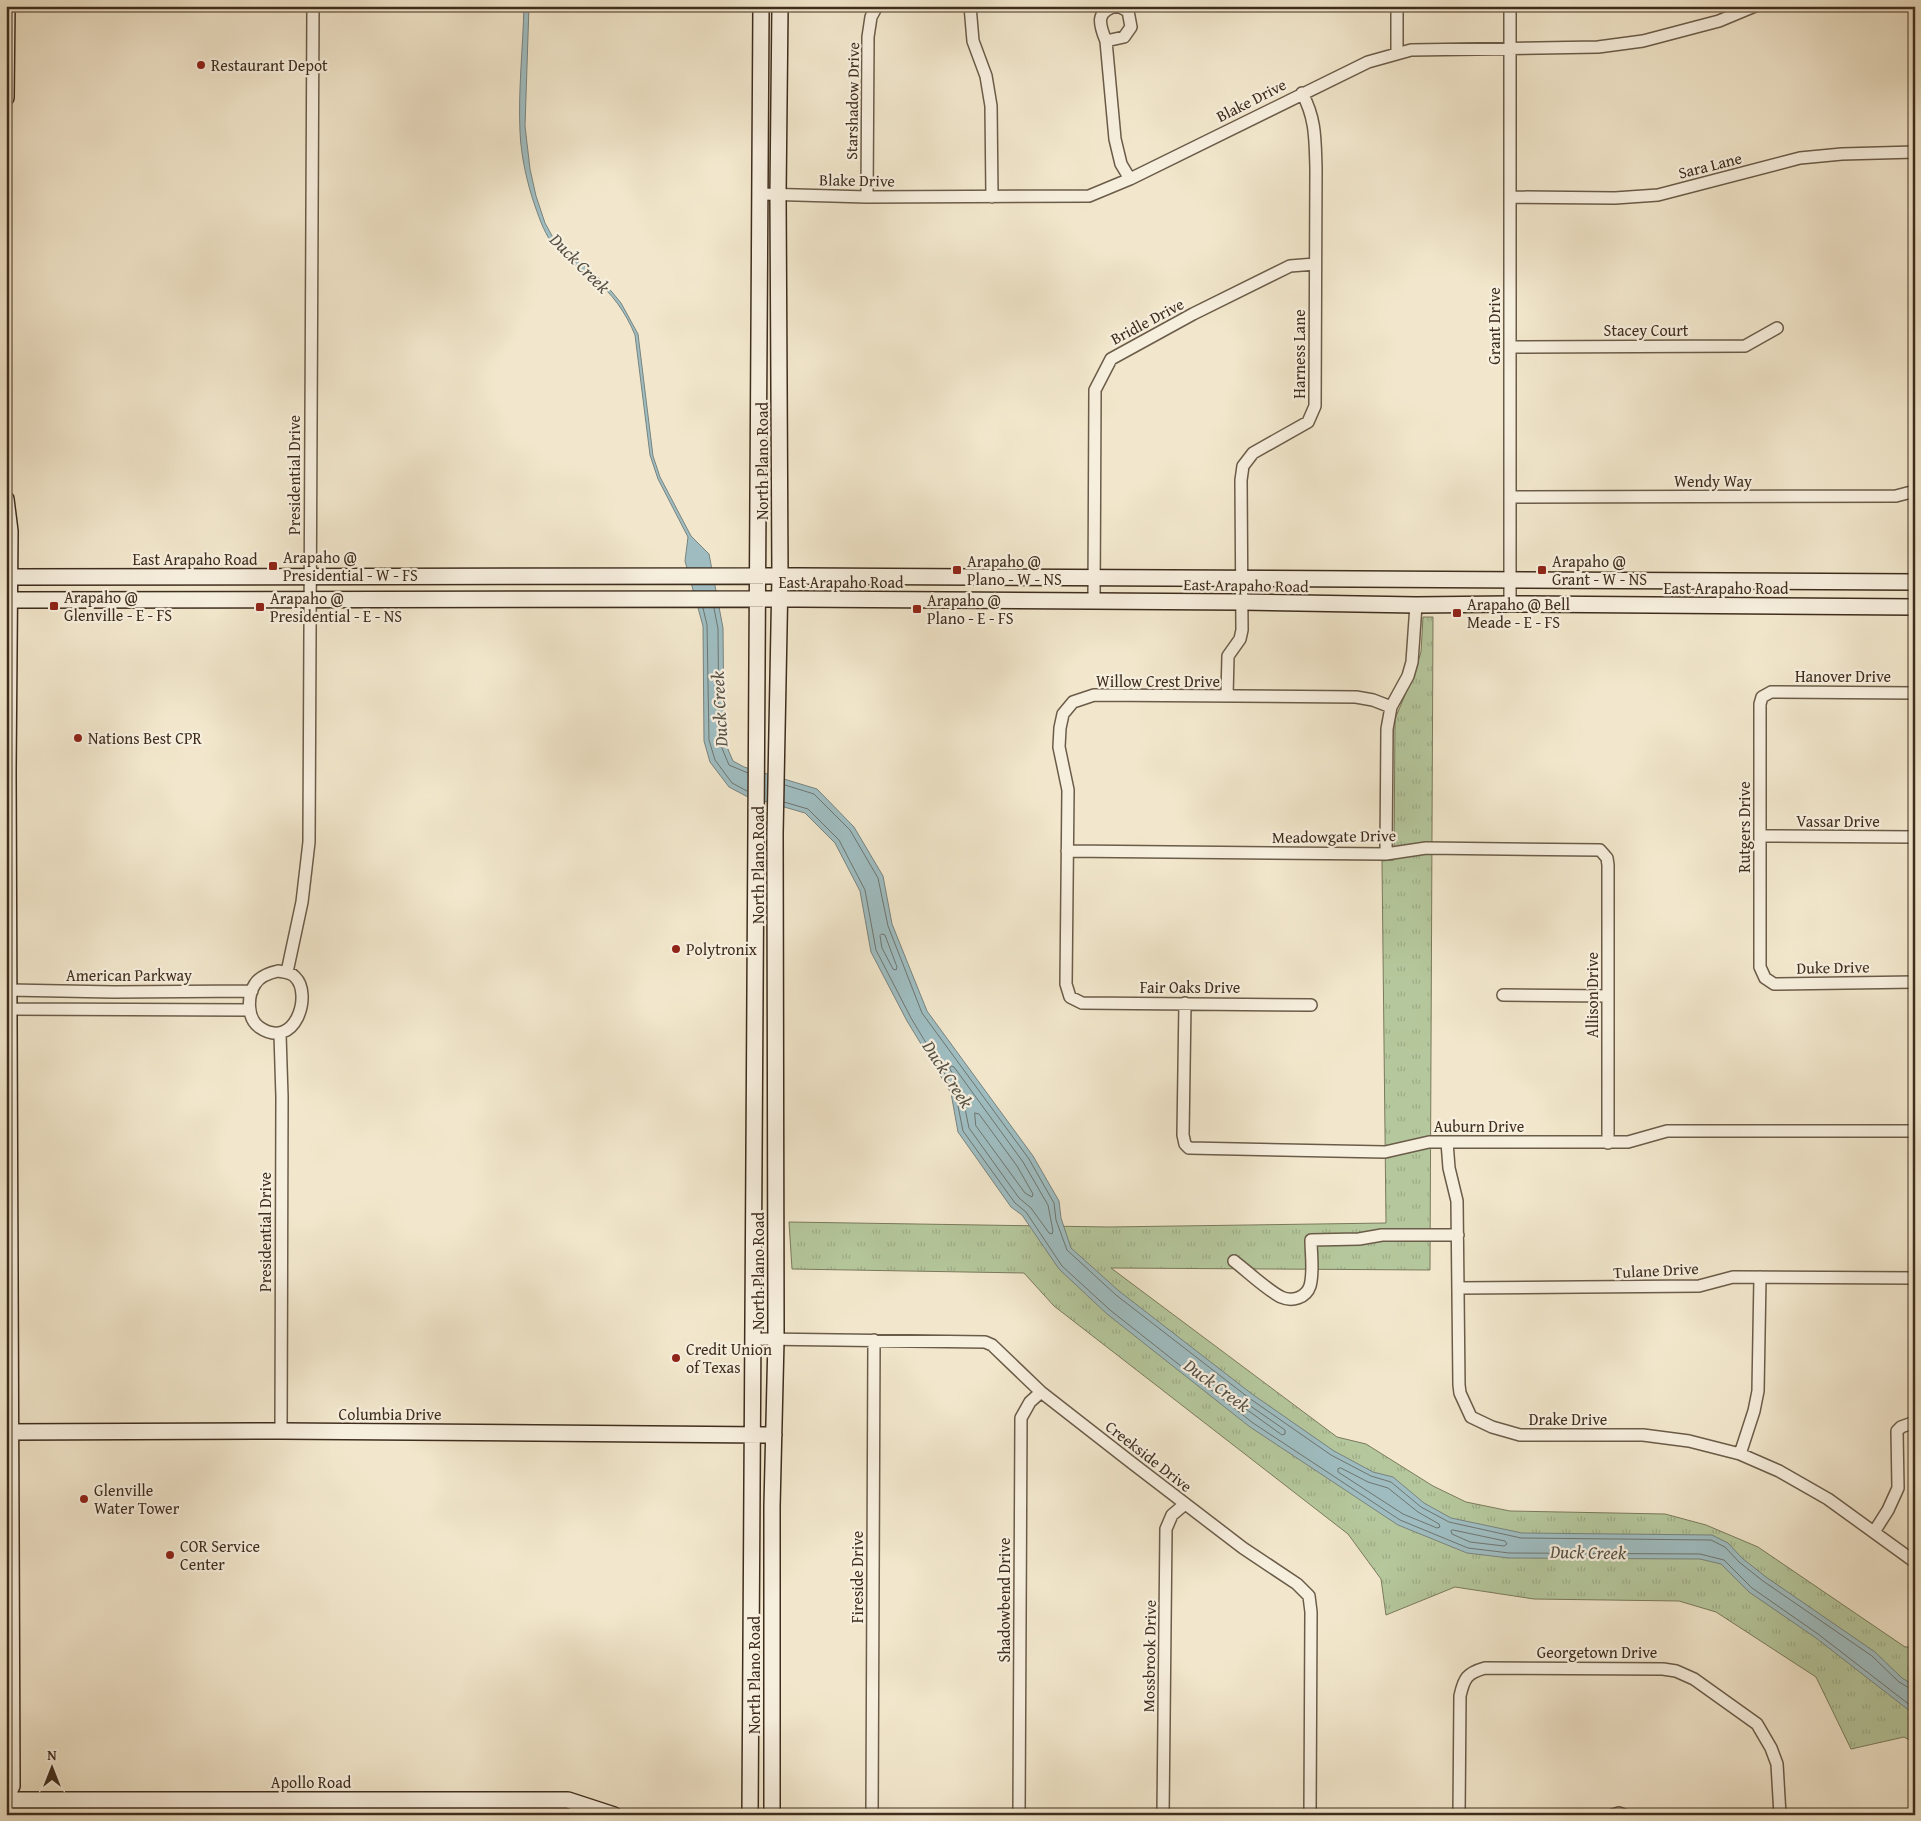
<svg xmlns="http://www.w3.org/2000/svg" width="1921" height="1821" viewBox="0 0 1921 1821" font-family="'Gentium Book Plus',serif">
<style>
.green{fill:#b5c79c;stroke:#7a7a5c}
.park{fill:url(#park-tufts);stroke:#7a7a5c}
.water{fill:#9fbdc1;stroke:#78837f}
.lines{fill:none;stroke-linecap:round;stroke-linejoin:round}
.shore{stroke:#6e756f;stroke-width:1}
.street-casing{stroke:#6b5c49;stroke-width:14}
.secondary-casing{stroke:#3e2d1d;stroke-width:18}
.street{stroke:#f7efde;stroke-width:11}
.secondary{stroke:#f7efde;stroke-width:15}
.poi-dot{fill:#8f2418;stroke:#f7efde;stroke-width:2}
.labels{text-anchor:middle;dominant-baseline:central;stroke-width:4.5;stroke-linejoin:round;paint-order:stroke}
.poi-label{font-size:16px;fill:#3e2d1d;stroke:#f7efde;text-anchor:start}
.street-label{font-size:16px;fill:#3e2d1d;stroke:#f7efde}
.water-label{font-size:18px;font-style:italic;fill:#565146;stroke:#f7efde}
</style>
<defs>
<pattern id="park-tufts" width="24" height="20" patternUnits="userSpaceOnUse" patternTransform="scale(1.25)"><rect width="24" height="20" fill="#b5c79c"/><path d="M3 7l-1-3M5 7V3M7 7l1-3M15 17l-1-3M17 17v-4M19 17l1-3" fill="none" stroke="#9dab86"/></pattern>
</defs>
<rect width="100%" height="100%" fill="#f2e7cc"/>
<filter id="stains"><feTurbulence type="fractalNoise" baseFrequency=".004" numOctaves="4"/><feColorMatrix values="0 0 0 0 .2 0 0 0 0 .09 0 0 0 0 .02 0 0 0 .5 -.17"/></filter>
<radialGradient id="worn" r=".72"><stop offset=".6" stop-color="#630" stop-opacity="0"/><stop offset="1" stop-color="#630" stop-opacity=".3"/></radialGradient>
<!-- green -->
<path class="green" d="M275 1811 565 1813 572 1815H271Z"/>
<!-- park -->
<path class="park" d="M1423 617H1433L1430 1270 1111 1268 1337 1437 1366 1444 1433 1486 1466 1502 1510 1511 1665 1514 1706 1525 1758 1547 1905 1647H1915V1743L1904 1737 1851 1749 1816 1677 1716 1612 1679 1601 1534 1599 1455 1587 1386 1615 1381 1579 1348 1534 1054 1306 1024 1273 792 1269 789 1222 1109 1227 1386 1223 1382 861 1394 860 1395 719 1415 671 1421 652Z"/>
<!-- water -->
<path class="water" d="M524 6H529L525 126 530 169 536 196 545 223 556 243 565 252 597 276 612 292 621 303 638 334 653 456 660 477 691 536 709 554 723 628 724 740 733 761 744 767 817 789 854 827 883 876 892 924 927 1011 1033 1156 1059 1201 1061 1218 1071 1248 1119 1291 1252 1394 1334 1451 1373 1472 1393 1477 1424 1503 1451 1518 1522 1533 1712 1535 1728 1543 1742 1558 1766 1577 1875 1652 1902 1678 1915 1686V1715L1816 1638 1749 1592 1721 1564 1700 1559 1509 1558 1467 1553 1398 1525 1250 1427 1107 1314 1059 1269 1022 1215 1011 1207 958 1132 951 1093 907 1021 871 952 860 891 835 843 805 813 746 796 729 787 710 762 704 741 703 626 685 561 688 537 658 479 650 455 635 335C626 313 612 293 593 278 580 268 565 259 555 247 545 235 540 220 535 206 527 183 521 156 520 132 518 92 523 47 524 6Z"/>
<g class="lines">
<!-- shore -->
<path class="shore" d="M703 608 707 625 709 740 715 760 732 783 747 791
M714 608 718 629 719 741 729 765 748 773
M785 785 814 794 850 830 878 878 888 926 922 1013 1029 1159 1054 1203 1056 1220 1067 1250 1116 1295 1249 1398 1331 1455 1371 1476 1391 1482 1421 1507 1449 1522 1521 1538 1711 1540 1725 1547 1739 1562 1763 1581 1872 1656 1899 1682 1911 1689 1915 1690
M784 802 808 809 839 840 865 890 876 950 911 1018 955 1091 963 1131 1015 1203 1026 1212 1062 1266 1110 1310 1253 1423 1400 1520 1468 1548 1509 1553 1700 1554 1724 1560 1752 1588 1818 1634 1915 1709
M882 934 885 935 897 967 896 970 893 969 882 948 880 936Z
M951 1066 954 1067 1023 1162 1048 1205 1053 1231 1052 1234 1049 1233 1031 1208 1019 1198 969 1128 961 1089 950 1069Z
M975 1113 979 1114 1017 1166 1033 1194 1032 1197 1025 1193 976 1126Z
M1249 1405 1285 1430V1434L1282 1435 1246 1409V1405Z
M1341 1468 1368 1482 1388 1488 1418 1512 1439 1524 1440 1527 1437 1528 1403 1514 1338 1472V1469Z
M1453 1530 1505 1541 1507 1544 1504 1546 1470 1542 1452 1534 1451 1531Z"/>
<defs>
<path id="street" d="M970 6 973 41 986 76 991 106 992 197
M1117 6C1095 11 1099 24 1106 41L1115 139 1121 164 1130 179
M1397 6V52
M1106 41 1124 37 1131 27 1128 11 1118 6
M760 194 867 197 1089 196 1130 179 1368 62 1411 50 1598 47 1643 41 1719 21 1755 6
M867 197 868 37 871 17 877 6
M1511 197 1615 198 1658 195 1800 158 1842 154 1915 152
M1510 347 1745 346 1777 328
M1511 497 1896 496 1915 491
M1094 602 1095 390 1111 359 1193 314 1290 266 1315 264
M1510 604V6
M1915 693 1771 692 1762 697 1760 704V967L1765 978 1774 984 1915 982
M1227 696 1228 656 1240 639 1242 630 1241 480 1243 466 1253 453 1308 422 1315 406 1316 168C1315 139 1316 119 1302 93
M1761 836 1915 837
M1067 851 1386 854 1426 848 1600 850 1607 858 1608 865V1143
M1386 854 1387 729 1391 707 1408 676 1412 662 1416 605
M278 971C284 972 291 972 295 977 313 994 295 1052 259 1027 247 1018 247 996 255 984 260 976 269 973 278 971Z
M287 972 302 902 309 842 313 6
M6 992 9 990 114 992 252 991
M1503 995 1608 996
M1185 1003 1183 1135 1185 1144 1189 1148 1385 1152 1429 1142H1628L1667 1131H1915
M1311 1005 1082 1003 1070 997 1066 984 1068 790 1059 747 1060 728 1063 714 1073 702 1094 695 1356 697 1373 700 1391 707
M6 1007 9 1009 250 1010
M280 1034 282 1097 281 1431
M1447 1142 1449 1168 1457 1201 1459 1385 1460 1393 1471 1417 1492 1427 1520 1435H1643L1689 1441 1740 1454 1779 1471 1828 1499 1915 1562
M1234 1261C1247 1271 1267 1290 1281 1297 1292 1302 1306 1298 1310 1286 1314 1272 1311 1254 1311 1240L1359 1239 1382 1235H1458
M1458 1288 1699 1286 1733 1277 1915 1278
M754 1339 985 1342 992 1345 1041 1392 1132 1463 1243 1548 1297 1584 1309 1596 1311 1612 1310 1815
M1740 1454 1754 1411 1758 1391 1760 1277
M1874 1532 1888 1510 1898 1488 1897 1431 1901 1427 1915 1422
M872 1815 874 1340
M1019 1815 1021 1418 1030 1402 1041 1392
M1163 1815 1166 1529 1172 1515 1185 1504
M1459 1815 1460 1696C1464 1678 1467 1673 1485 1668L1663 1669 1676 1671 1694 1679 1757 1724 1771 1748 1777 1764 1780 1815
M1613 1815 1619 1813 1624 1815"/>
<path id="secondary" d="M6 98 7 6
M6 499 10 531 8 771 12 1786 6 1798
M6 577 799 576 1915 582
M6 600 799 599 1242 602 1416 605 1510 604 1915 607
M6 1432 281 1431 774 1435
M6 1800H568L614 1815
M750 1815 761 6
M772 1815V1506L776 1340 775 834 780 576 778 195 780 6"/>
</defs>
<!-- street casing -->
<use href="#street" class="street-casing"/>
<!-- secondary casing -->
<use href="#secondary" class="secondary-casing"/>
<!-- street -->
<use href="#street" class="street"/>
<!-- secondary -->
<use href="#secondary" class="secondary"/>
</g>
<!-- markers -->
<g class="poi-dot">
<circle cx="201" cy="65" r="5"/>
<rect x="268" y="561" width="10" height="10" rx="2.5"/>
<rect x="952" y="565" width="10" height="10" rx="2.5"/>
<rect x="1537" y="565" width="10" height="10" rx="2.5"/>
<rect x="49" y="601" width="10" height="10" rx="2.5"/>
<rect x="255" y="602" width="10" height="10" rx="2.5"/>
<rect x="912" y="604" width="10" height="10" rx="2.5"/>
<rect x="1452" y="608" width="10" height="10" rx="2.5"/>
<circle cx="78" cy="738" r="5"/>
<circle cx="676" cy="949" r="5"/>
<circle cx="676" cy="1358" r="5"/>
<circle cx="84" cy="1499" r="5"/>
<circle cx="170" cy="1555" r="5"/>
</g>
<g class="labels">
<!-- poi labels -->
<g class="poi-label">
<text x="211" y="65">Restaurant Depot</text>
<text x="283" y="557">Arapaho @<tspan x="283" dy="18">Presidential - W - FS</tspan></text>
<text x="967" y="561">Arapaho @<tspan x="967" dy="18">Plano - W - NS</tspan></text>
<text x="1552" y="561">Arapaho @<tspan x="1552" dy="18">Grant - W - NS</tspan></text>
<text x="64" y="597">Arapaho @<tspan x="64" dy="18">Glenville - E - FS</tspan></text>
<text x="270" y="598">Arapaho @<tspan x="270" dy="18">Presidential - E - NS</tspan></text>
<text x="927" y="600">Arapaho @<tspan x="927" dy="18">Plano - E - FS</tspan></text>
<text x="1467" y="604">Arapaho @ Bell<tspan x="1467" dy="18">Meade - E - FS</tspan></text>
<text x="88" y="738">Nations Best CPR</text>
<text x="686" y="949">Polytronix</text>
<text x="686" y="1349">Credit Union<tspan x="686" dy="18">of Texas</tspan></text>
<text x="94" y="1490">Glenville<tspan x="94" dy="18">Water Tower</tspan></text>
<text x="180" y="1546">COR Service<tspan x="180" dy="18">Center</tspan></text>
</g>
<!-- street labels -->
<g class="street-label">
<text transform="translate(1251 100) rotate(-27)">Blake Drive</text>
<text transform="translate(852 101) rotate(-89)">Starshadow Drive</text>
<text transform="translate(1710 165) rotate(-14)">Sara Lane</text>
<text transform="translate(857 180) rotate(1)">Blake Drive</text>
<text transform="translate(1147 321) rotate(-28)">Bridle Drive</text>
<text transform="translate(1494 326) rotate(-90)">Grant Drive</text>
<text x="1646" y="330">Stacey Court</text>
<text transform="translate(1299 354) rotate(-90)">Harness Lane</text>
<text transform="translate(762 461) rotate(-90)">North Plano Road</text>
<text transform="translate(294 475) rotate(-90)">Presidential Drive</text>
<text x="1713" y="481">Wendy Way</text>
<text x="195" y="559">East Arapaho Road</text>
<text x="841" y="582">East Arapaho Road</text>
<text transform="translate(1246 585) rotate(1)">East Arapaho Road</text>
<text x="1726" y="588">East Arapaho Road</text>
<text x="1843" y="676">Hanover Drive</text>
<text x="1158" y="681">Willow Crest Drive</text>
<text x="1838" y="821">Vassar Drive</text>
<text transform="translate(1744 827) rotate(-90)">Rutgers Drive</text>
<text transform="translate(1334 836) rotate(-1)">Meadowgate Drive</text>
<text transform="translate(758 865) rotate(-90)">North Plano Road</text>
<text transform="translate(1833 967) rotate(-1)">Duke Drive</text>
<text x="129" y="975">American Parkway</text>
<text x="1190" y="987">Fair Oaks Drive</text>
<text transform="translate(1592 995) rotate(-90)">Allison Drive</text>
<text x="1479" y="1126">Auburn Drive</text>
<text transform="translate(265 1232) rotate(-90)">Presidential Drive</text>
<text transform="translate(1656 1270) rotate(-3)">Tulane Drive</text>
<text transform="translate(758 1271) rotate(-90)">North Plano Road</text>
<text x="390" y="1414">Columbia Drive</text>
<text x="1568" y="1419">Drake Drive</text>
<text transform="translate(1149 1456) rotate(38)">Creekside Drive</text>
<text transform="translate(857 1577) rotate(-90)">Fireside Drive</text>
<text transform="translate(1004 1600) rotate(-90)">Shadowbend Drive</text>
<text x="1597" y="1652">Georgetown Drive</text>
<text transform="translate(1149 1656) rotate(-89)">Mossbrook Drive</text>
<text transform="translate(754 1675) rotate(-90)">North Plano Road</text>
<text x="311" y="1782">Apollo Road</text>
</g>
<!-- water labels -->
<g class="water-label">
<text transform="translate(580 263) rotate(45)">Duck Creek</text>
<text transform="translate(719 709) rotate(-93)">Duck Creek</text>
<text transform="translate(948 1074) rotate(57)">Duck Creek</text>
<text transform="translate(1217 1385) rotate(36)">Duck Creek</text>
<text transform="translate(1588 1552) rotate(1)">Duck Creek</text>
</g>
</g>
<!-- margin -->
<rect width="1921" height="1821" fill="none" stroke="#f2e7cc" stroke-width="25"/>
<rect x="8" y="8" width="1906" height="1806" fill="none" stroke="#3e2d1d" stroke-width="2.5"/>
<rect x="12" y="12" width="1896" height="1796" fill="none" stroke="#3e2d1d"/>
<!-- north arrow -->
<g transform="translate(52 1768)" stroke="#f7efde" stroke-width="4" paint-order="stroke">
<path d="M0-4L9 19L0 12L-9 19Z" fill="#3e2d1d"/>
<text y="-8" font-size="14" font-weight="bold" text-anchor="middle" fill="#3e2d1d">N</text>
</g>
<rect width="100%" height="100%" filter="url(#stains)"/>
<rect width="100%" height="100%" fill="url(#worn)"/>
</svg>
